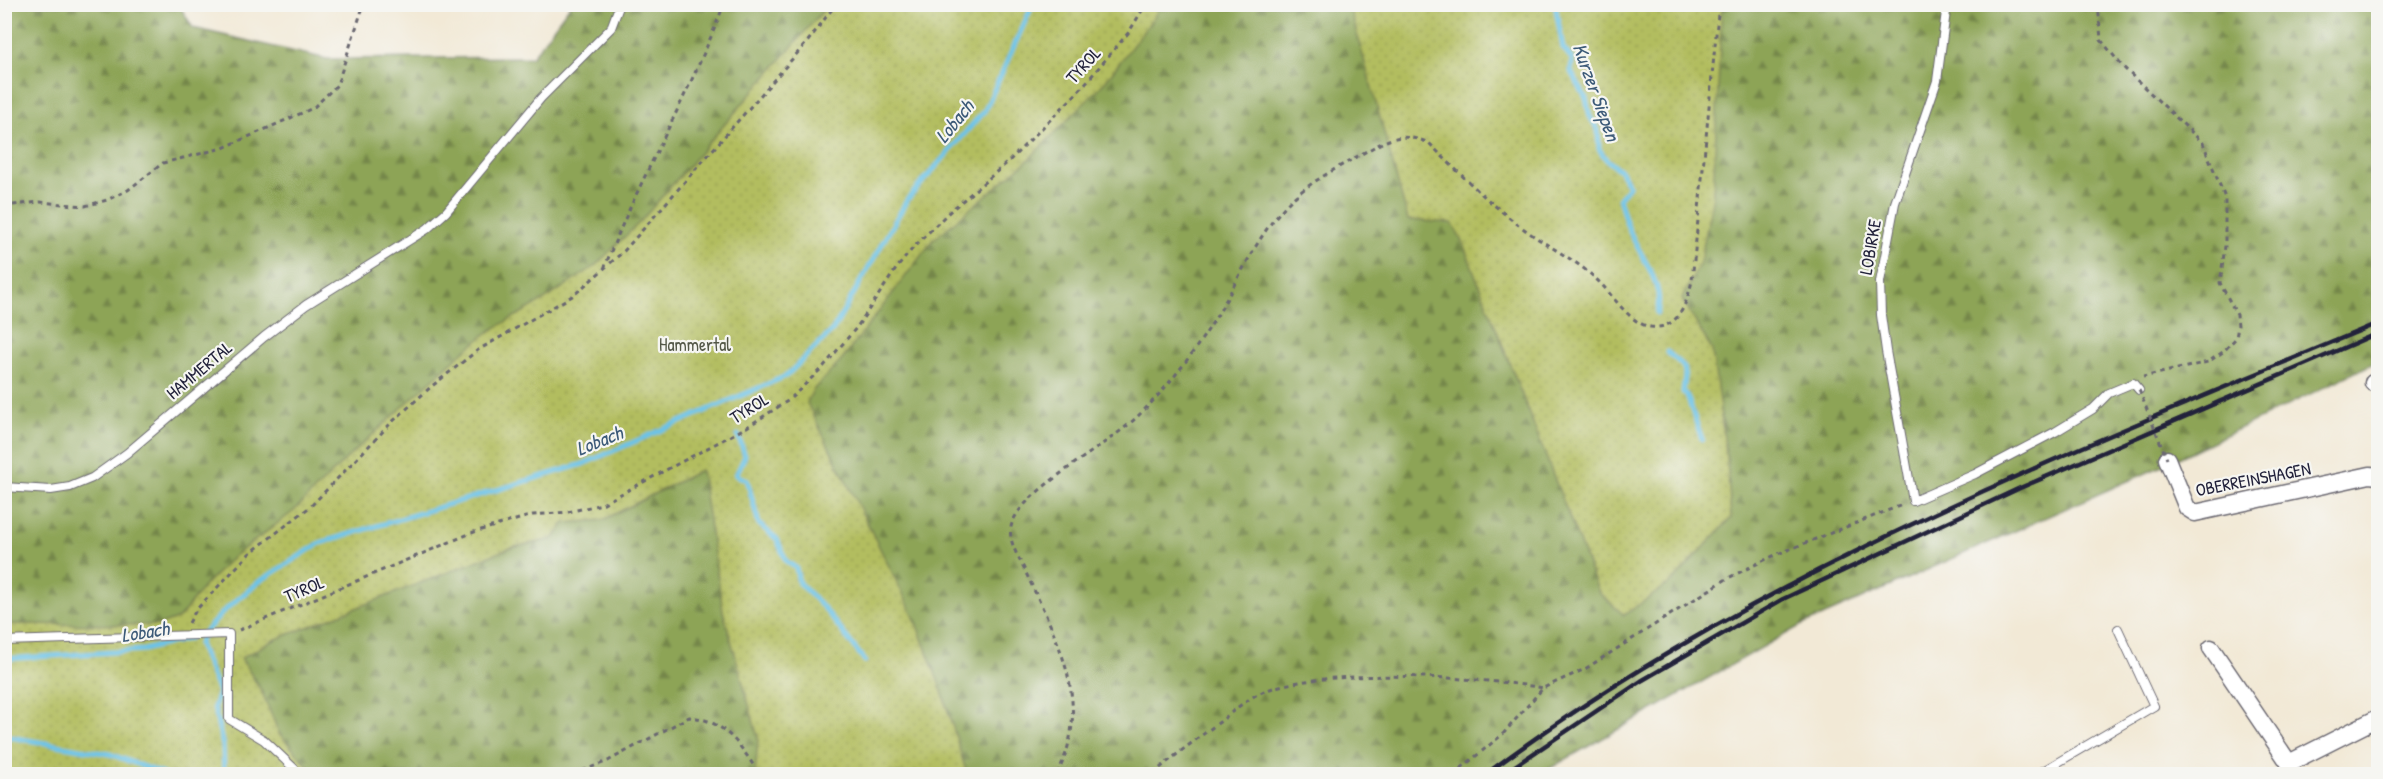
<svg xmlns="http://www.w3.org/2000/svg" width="2383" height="779" viewBox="0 0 2383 779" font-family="'Patrick Hand',sans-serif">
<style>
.forest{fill:url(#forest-firs);stroke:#586348;stroke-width:1.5}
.park{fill:url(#park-dots);stroke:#6a704d;stroke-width:1.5}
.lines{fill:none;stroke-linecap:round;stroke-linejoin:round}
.stream{stroke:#6bc3e9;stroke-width:5}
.lane-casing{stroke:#6b6871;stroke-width:10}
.street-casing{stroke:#6b6871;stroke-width:19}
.path{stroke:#6b6871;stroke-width:3;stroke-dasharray:4.5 4.5;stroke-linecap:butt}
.lane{stroke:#fff;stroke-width:8}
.street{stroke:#fff;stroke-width:16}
.rail{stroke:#22223b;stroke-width:4.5}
.path-bridge{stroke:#6b6871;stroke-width:3;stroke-dasharray:4.5 4.5;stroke-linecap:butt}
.labels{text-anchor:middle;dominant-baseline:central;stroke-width:4.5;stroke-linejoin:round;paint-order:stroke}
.street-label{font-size:18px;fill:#22223b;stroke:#f6f6f2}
.park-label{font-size:18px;fill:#545848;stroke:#f6f6f2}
.water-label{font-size:20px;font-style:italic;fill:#3c5a78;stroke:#f6f6f2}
</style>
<defs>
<pattern id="forest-firs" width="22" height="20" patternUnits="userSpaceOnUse" patternTransform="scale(1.5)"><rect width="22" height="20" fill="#8da456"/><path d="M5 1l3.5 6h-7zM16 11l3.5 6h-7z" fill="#738548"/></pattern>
<pattern id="park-dots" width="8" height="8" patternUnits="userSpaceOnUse" patternTransform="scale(1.5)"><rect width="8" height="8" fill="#b2bd5f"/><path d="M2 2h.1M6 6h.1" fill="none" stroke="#99a253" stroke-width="1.8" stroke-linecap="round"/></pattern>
</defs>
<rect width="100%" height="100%" fill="#f6f6f2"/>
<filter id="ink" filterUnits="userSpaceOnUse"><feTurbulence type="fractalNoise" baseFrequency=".0167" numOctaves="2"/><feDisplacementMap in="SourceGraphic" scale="12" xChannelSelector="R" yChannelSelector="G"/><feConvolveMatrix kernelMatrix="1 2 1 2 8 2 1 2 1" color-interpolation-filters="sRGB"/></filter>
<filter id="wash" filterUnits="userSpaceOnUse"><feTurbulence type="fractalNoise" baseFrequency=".008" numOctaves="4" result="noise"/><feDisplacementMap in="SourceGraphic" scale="24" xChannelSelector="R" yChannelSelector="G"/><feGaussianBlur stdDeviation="1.35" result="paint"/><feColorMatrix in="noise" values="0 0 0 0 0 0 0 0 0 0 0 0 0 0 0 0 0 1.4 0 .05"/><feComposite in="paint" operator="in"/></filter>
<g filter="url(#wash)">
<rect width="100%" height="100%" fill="#f2e9d6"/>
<!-- forest -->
<path class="forest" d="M571 4 2378 5V361L2162 466 1800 626 1540 774H5V5H179L193 28 327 59 532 57Z"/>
<!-- park -->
<path class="park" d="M828 5H1159L1155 16 1104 83 1028 160 933 240 842 360 813 390 807 403 912 612 942 691 967 774H755L758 738 723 611 701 470 603 520 565 523 553 539 510 548 274 640 241 658 262 692 279 733 315 774H5V624L160 625 179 618 205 585 234 556 294 511 347 458 456 358 488 332 544 300 595 266 640 222Z
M1349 5H1722L1713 196 1700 263 1682 299 1712 350 1727 459 1731 518 1673 581 1624 615 1599 593 1462 241 1452 223 1408 220Z"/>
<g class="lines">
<!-- stream -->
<path class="stream" d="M1555 4 1563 48 1572 59 1571 72 1586 98 1590 117 1598 129 1599 149 1606 159 1621 171 1629 186 1619 198C1623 210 1625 223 1631 234 1642 259 1665 285 1657 313
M1667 352C1689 370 1686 366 1683 392L1687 396 1702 439
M738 435 745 456 736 475 747 480 759 524 777 539 786 561 796 568 799 583 824 608 865 661
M202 635 226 609 260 581 320 543 583 464 786 376 833 330 907 200 985 110 1033 4
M202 635 199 644 219 692 214 707 223 746 224 774
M4 659 144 650 190 638
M4 736 110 754 163 774"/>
</g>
</g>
<g filter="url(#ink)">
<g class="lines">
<defs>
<path id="lane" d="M1947 4 1937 81 1895 203 1880 282 1881 315 1886 351 1913 501 1975 474 2055 432 2093 409 2109 393 2133 383 2139 390
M4 487 51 490 70 487 92 478 127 453 264 337 306 305 427 229 446 212 541 98 611 28 620 4
M4 641 229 634V719L264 740 300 774
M2038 774 2154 706 2118 629"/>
<path id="street" d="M2373 383 2378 384
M2167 459 2187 508 2195 513 2370 475 2378 476
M2211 648 2289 763 2378 718"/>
</defs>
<!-- lane casing -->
<use href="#lane" class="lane-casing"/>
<!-- street casing -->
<use href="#street" class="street-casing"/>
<!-- path -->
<path class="path" d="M2098 4 2101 40 2122 66 2203 143 2225 198V246L2220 283 2237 315 2238 326 2236 338 2223 352 2208 362 2143 377
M4 206 40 202 85 206 107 200 128 190 163 163 223 148 313 108 337 85 364 4
M604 269C639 178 690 95 724 4
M189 623 196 610 249 554 311 506 392 422 432 386 478 350 574 295 624 251 808 41 836 4
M239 630 474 532 533 515 568 512 602 504 747 427 789 400 824 366 857 327 896 269 913 248 948 213 1008 162 1078 92 1129 32 1146 4
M574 774 608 761 689 717C724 719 742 747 759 774
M1057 774C1094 704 1057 639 1026 573 1020 559 1008 543 1011 527 1018 492 1110 445 1139 415 1168 387 1193 354 1215 319 1239 280 1257 234 1290 201 1309 183 1335 169 1358 156 1385 141 1398 130 1429 143 1459 173 1490 204 1524 229 1548 247 1575 259 1596 279 1612 293 1629 324 1651 327 1679 330 1687 302 1692 281L1719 4
M1153 774C1175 755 1198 738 1221 721 1233 711 1245 701 1258 694 1311 666 1483 677 1543 688
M1454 774 1503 734 1543 688 1585 669 1728 578 1775 555 1902 505"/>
<!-- lane -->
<use href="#lane" class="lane"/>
<!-- street -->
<use href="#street" class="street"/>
<!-- rail -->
<path class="rail" d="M1486 774C1754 573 2072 452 2378 323
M1503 774 1641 681 1783 599 2020 488 2378 333"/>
<!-- path-bridge -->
<path class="path-bridge" d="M2139 390 2167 459"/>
</g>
</g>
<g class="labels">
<!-- street labels -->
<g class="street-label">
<text transform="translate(1083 65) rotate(-48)">TYROL</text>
<text transform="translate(1870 247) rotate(-80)">LOBIRKE</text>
<text transform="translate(199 370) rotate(-40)">HAMMERTAL</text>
<text transform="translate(749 408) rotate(-32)">TYROL</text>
<text transform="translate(2253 479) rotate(-11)">OBERREINSHAGEN</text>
<text transform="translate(304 589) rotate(-23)">TYROL</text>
</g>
<!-- park labels -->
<g class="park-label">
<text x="695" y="344">Hammertal</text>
</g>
<!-- water labels -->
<g class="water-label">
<text transform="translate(1597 92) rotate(70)">Kurzer Siepen</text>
<text transform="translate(954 121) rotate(-51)">Lobach</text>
<text transform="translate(599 440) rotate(-22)">Lobach</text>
<text transform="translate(145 631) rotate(-9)">Lobach</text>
</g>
</g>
<!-- margin -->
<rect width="2383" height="779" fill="none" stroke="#f6f6f2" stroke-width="24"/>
</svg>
